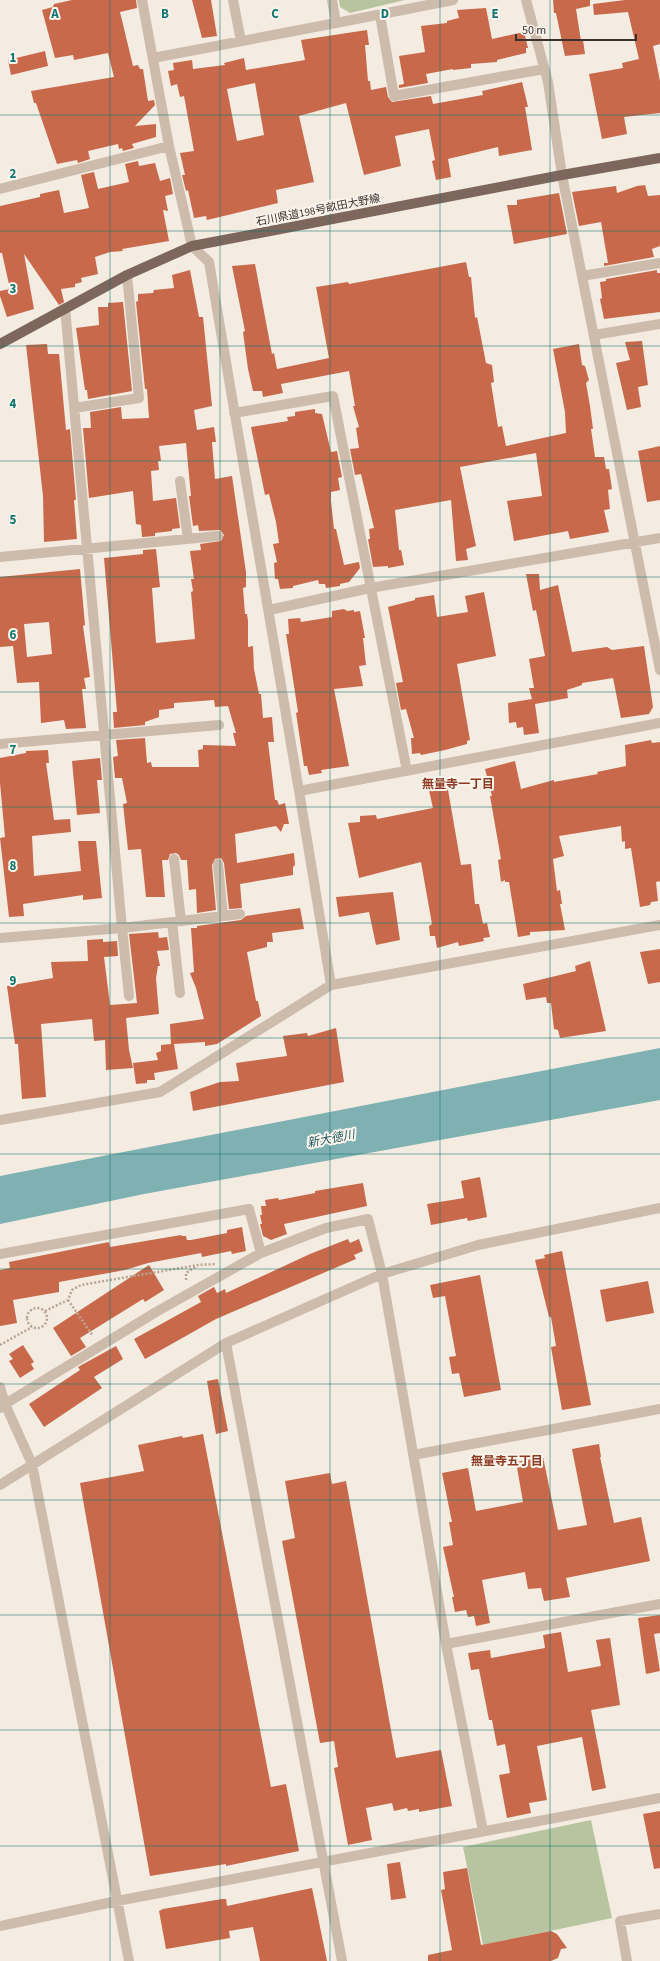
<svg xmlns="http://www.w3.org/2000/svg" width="660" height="1961" viewBox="0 0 660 1961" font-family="'Source Sans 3','Noto Sans JP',sans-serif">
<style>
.green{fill:#b8c4a0}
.water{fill:#7fb0b2}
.building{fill:#c8694b;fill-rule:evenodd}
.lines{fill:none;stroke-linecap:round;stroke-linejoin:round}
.path{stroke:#b9a596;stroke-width:2.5;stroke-dasharray:2 2;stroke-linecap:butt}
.minor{stroke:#cdbbac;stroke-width:10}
.major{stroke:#7d675c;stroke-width:10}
.grid{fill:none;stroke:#0f766e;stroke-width:1;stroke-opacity:0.55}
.labels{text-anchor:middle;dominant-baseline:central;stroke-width:4;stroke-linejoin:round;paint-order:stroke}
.street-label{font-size:11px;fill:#3b302b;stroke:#fbf5ee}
.neighbourhood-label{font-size:12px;font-weight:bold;fill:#8c3b22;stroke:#fbf5ee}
.water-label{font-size:12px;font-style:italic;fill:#1f5a5e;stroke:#fbf5ee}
.grid-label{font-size:13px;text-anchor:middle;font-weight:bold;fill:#0f766e;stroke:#fbf5ee;stroke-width:4;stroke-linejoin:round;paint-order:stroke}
</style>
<rect width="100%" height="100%" fill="#f4ebe1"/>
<!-- green -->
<path class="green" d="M339 0H405L350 13 340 7Z
M591 1820 612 1918 483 1945 463 1847Z"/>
<!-- water -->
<path class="water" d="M660 1048V1100L144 1194 0 1224V1176Z"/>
<!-- building -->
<path class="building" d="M72 0H136L137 8 120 12 133 66 138 65 140 69H143L148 101 154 100 155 105 135 126 156 124V137L132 144 134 148 123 151 122 148 119 149 118 144 88 151 90 159 78 163 77 160 57 164 36 103H34L31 91 114 77 108 53 74 60 73 55 55 58 42 10 53 7 54 4Z
M192 0H211L217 36 202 38Z
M553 0H590V6L576 9 581 41 583 40 585 54 565 56 556 13H554Z
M625 0H660V44L653 46 660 81V113L624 117 627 134 602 139 589 74 623 68 622 63 639 59 628 12 594 15 593 4Z
M486 8 492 39 524 32 528 48H526V53L497 60V62L471 64V68L453 70V69L426 74 428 83 399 88V85L404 84 399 56 425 52 421 26 447 23V21L459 18 457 10Z
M367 30 369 45H365L368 81H370L371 90 386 87 388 97 392 102 431 96 433 104 483 95 482 91 522 82 528 107H525L532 150 499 156 498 147 448 159 451 177 436 180 432 161 435 160 429 129 395 136 401 166 364 175 346 103 299 116 314 182 276 190 278 203 207 220 206 216 194 218 188 190 186 191 182 175H185L180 153 194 151 184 96 180 97 177 84 171 86 168 71 174 70 173 63 192 60 193 69 225 65 224 63 244 58 246 70 305 60 301 40ZM255 83 264 135 237 141 227 89Z
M45 51 48 66 11 75 8 60Z
M138 161 139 166 155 163 160 181 170 178 173 194 165 196 168 211 163 210 169 241 122 249 123 251 110 252 95 257 98 274 81 278 82 282 75 284V287L61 289 64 302 59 305 24 254 34 309 7 317 0 296V291L10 289 2 253H0V206L40 197V194L59 190 64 213 89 208 81 175 94 172 98 189 129 182 125 164Z
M645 185 648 196 660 195V246L652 249 654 257 604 266V263H608L601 222 579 226 572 192 616 186 617 193 637 186Z
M559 193 567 234 514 244 507 205H517V200Z
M466 262 469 277H471L475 318 477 317 486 363 492 365 494 382 491 383 498 427 502 426 506 446 566 433 565 412 553 349 579 344 582 365 585 366 589 380 586 383 590 406 593 429H591L595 457H604L606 469H609L612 489 608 490 610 509 604 510 609 532 570 539 568 531 514 541 507 501 542 496 536 453 460 467 476 546 466 549 468 560 456 561 451 500 395 510 399 550H401L404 565 388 568V566L373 567 368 539H370L369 529 374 528 361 474 355 475 350 449 359 448 356 428 359 427 353 406H355L349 371 281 384 283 393 263 397 262 391H253L248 369 243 332 245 331 232 266 255 264 272 354 274 353 277 369 329 358 316 287 348 282 349 284Z
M190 270 199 317H203L212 406 194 410 197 430 214 427 216 442H212L215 479 232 476 246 572V587L243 588 245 614H247L248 621V647L253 646 254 669 259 694H261L263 718 272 717 274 742H268L275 800H277L279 805 285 803 289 824H284L281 832 276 826 235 834 237 863 294 853 295 865 293 867V875L240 884 242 908 229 909 224 863 221 858 215 859 212 865 216 910 197 913 196 889 189 890 187 860H181L179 855 176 853 170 854 168 860H162L165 897H146L141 849 128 850 123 804 127 803 122 778H115L113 757 118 756 116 740 145 738 147 763 151 762 152 767H199L198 750 203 749V745L236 746 233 733H236L228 706 215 707 214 700 174 703V708L159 710V717L145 722V725L114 728 113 712H117L104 558 143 554V550L156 549 160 587 152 588 156 643 195 639 191 592 193 591 191 579H194L190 551 201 550 200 544 221 541 224 535 220 530 199 531 198 525 193 526 189 496H191L186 443 159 446 161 461H158L159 470 151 471 153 501 176 498 180 528 172 529V531L155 533V536L142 537 141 525 136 524 133 491 89 498 83 428H91L90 412 121 407 122 419 149 418 147 389H145L136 302 138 301V294L153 293 154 290 174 288 172 275Z
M657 270V273H660V312L604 319 600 299 602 298 600 282 606 281V279Z
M123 302 132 391 88 399 87 390H85L76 328 99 325 98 307H108V303Z
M642 341 648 385 638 387 641 407 627 410 616 363 630 360 625 342Z
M47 344 48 354H59L66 430 70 429 76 500H74L77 539 44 542 43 496 26 345Z
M315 409V413L322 414 331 452 337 451 342 477 338 478 340 490 331 492V501L334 529H336L344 565 359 562 360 568 349 582 340 584V586L326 588 325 584H319L318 580 293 586V588L280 589 278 579H275L274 563 277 562 273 544 279 543 276 522 269 494 265 495 251 427 288 421 287 417 295 416V412Z
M660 446V500L647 502 638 451Z
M80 569 85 625 83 626 90 677 84 678 86 689H82L86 728 66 729 64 720 41 723 39 682 17 683 13 646 0 647V577ZM49 622 52 654 27 657 24 624Z
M526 574H539L540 590 558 585 572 652 607 647 612 650 644 646 653 707 649 714 621 718 613 678 582 683V685L567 690 568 698 535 704 539 733 524 735 523 727 517 728 516 722 509 723 508 703 532 699 529 688H534L529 659 545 656 536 610 533 611Z
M484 592 496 656 457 664 470 740 467 741V744L445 750 421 755 420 753 412 754 411 738H414L406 709 401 710 396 683 403 682 388 607 415 600V598L434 595 437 617 468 612 465 596Z
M344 609 347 611 354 610V612L360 611 365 638H363L366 665 359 666 363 686 334 689 349 766 321 770 322 773 309 775 307 766H304L296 713 298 712 286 634H289L288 619 300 618 301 622 332 617V611Z
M651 740 652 743 660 742V881L656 882 658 901 651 902 650 905 640 907 631 848 625 849V841L622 842 621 826 559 836 564 856 553 859 557 891 560 890 562 904H560L565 930 530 932V935L518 937 509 882H505V880L501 882 498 860 501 859 490 796H492L485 769 515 761 521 789 554 780V782L598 774 597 772 626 766 625 745Z
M48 750 49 763H46L54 820 70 819 71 832 32 836 34 876 81 871 78 841H96L102 898 83 900V895L23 904 24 916 9 917 0 838 5 837 0 783V758L26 753V751Z
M100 758 102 780H97L100 813 77 815 72 761Z
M447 784 461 865 471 864 475 904H479L483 924 487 923 490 937 483 938 484 941 459 946 458 942 437 948 435 936H430L429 926 432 924 421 862 359 878 348 823 360 822V816L376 815 377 819 433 808 428 786Z
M393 892 400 940 376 945 369 912 339 917 336 897Z
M300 908 304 929 272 933 273 942H267V947L247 952 256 1001H258L261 1016 217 1044 205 1046V1042L174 1044 178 1069 154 1073 155 1080H147V1083L136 1084 133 1063 158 1060 156 1053 161 1051V1045L171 1044 170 1024 204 1019 196 988 190 973 194 972 191 928H197V926L241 920 246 916Z
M158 932 159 938 167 937 169 950 157 951 160 966H158L156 978 159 1014 126 1018 129 1050 133 1068 106 1070 105 1040 94 1041 92 1019 41 1024 46 1097 22 1099 18 1044H15L7 986 53 978 51 962 88 961 87 940 103 939V942L117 941 118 956 104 957 110 1005 137 1003 129 934Z
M660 949V982L648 984 640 952Z
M590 961 606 1031 560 1038 558 1030 554 1029 551 1003H547L546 997 526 1000 523 984 576 971 575 966Z
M336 1028 344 1082 193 1111 190 1092 220 1082 239 1081 236 1063 287 1056 283 1036 307 1033 308 1036Z
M480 1177 487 1217 468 1221 467 1218 431 1225 427 1204 464 1198 461 1181Z
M363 1183 367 1206 284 1224 287 1234 271 1240 263 1236 260 1224H262L260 1215H262L261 1206H266L265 1200 278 1198 279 1200 315 1193V1191Z
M242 1227 246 1251 232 1254 231 1251 202 1257 201 1253 148 1263 125 1270 59 1282V1292L13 1300 17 1323 0 1326V1270L10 1268 9 1262 109 1242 110 1247 181 1235 182 1236H186L187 1240H191L227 1233V1230Z
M348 1239 350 1243 359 1239 363 1251 354 1255 356 1259 216 1319 145 1359 134 1339 201 1302 198 1296 214 1287 217 1293 225 1289 226 1293 310 1254Z
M562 1251 591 1405 562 1410 551 1347 556 1346 551 1317H549L535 1260 545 1258 544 1255Z
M149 1265 164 1290 145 1302 143 1299 80 1338 86 1347 71 1356 53 1328Z
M480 1275 501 1390 464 1397 459 1373 452 1374 449 1357 456 1356 445 1296 433 1298 430 1285Z
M648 1281 654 1313 606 1322 600 1290Z
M23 1345 34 1362 31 1364 34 1369 20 1378 9 1361 13 1359 9 1354Z
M116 1346 123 1359 94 1377 102 1388 44 1427 29 1404 80 1370 78 1367Z
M218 1379 228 1431 216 1434 207 1381Z
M203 1434 271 1787 286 1784 299 1851 226 1866V1864L150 1876 80 1483 144 1471 138 1445 182 1436 183 1438Z
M599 1444 601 1457H600L614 1523 641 1517 650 1561 566 1578 570 1597 544 1601 541 1588 528 1589 525 1572 482 1580 490 1623 476 1626 474 1616 468 1617 466 1610 455 1612 452 1597H454L443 1547 453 1545 449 1522H452L442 1473 468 1468 476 1511 523 1502 516 1462 543 1457 558 1530 587 1525 572 1449Z
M330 1473 332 1484 346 1481 396 1758 441 1750 452 1806 419 1812V1809L408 1811 407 1808 394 1811 392 1803 366 1808 372 1840 348 1845 334 1768 338 1767 334 1741 320 1743 282 1541 295 1538 285 1481Z
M660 1615V1633L654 1634 660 1671 646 1674 638 1618Z
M561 1632 568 1672 601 1666 596 1640 610 1638 620 1705 591 1710 606 1788 592 1791 582 1737 537 1746 547 1800 529 1803 531 1813 507 1818 499 1775 510 1773 505 1744 497 1746 492 1720H489L479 1669 471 1670 468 1653 490 1650 491 1658 545 1648 543 1635Z
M660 1811V1868L654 1869 643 1814Z
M400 1862 406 1898 391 1900 387 1864Z
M467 1868 481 1945 551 1931 557 1934 567 1948 561 1949 558 1958 551 1961H428V1955L452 1950 441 1890 445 1889 443 1872Z
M312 1888 327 1961H260L253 1927 229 1931 230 1938 166 1949 159 1911 163 1909 222 1899H226L227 1906Z"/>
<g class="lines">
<!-- path -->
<path class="path" d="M186 1280V1273L198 1265 215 1264
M68 1300 93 1336
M27 1318a10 10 0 1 1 20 0a10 10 0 1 1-20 0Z
M45 1311 68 1300 72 1290 81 1285 198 1265
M0 1345 32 1327"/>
<!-- minor -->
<path class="minor" d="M142 0 169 146 192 246 209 262 299 791 660 723
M233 0 241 41
M526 0 548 82 562 175 660 670
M380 15 394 96 544 69
M336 23 453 0
M153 58 336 23 332 0
M0 189 169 146
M582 276 660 263
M594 335 660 324
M74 408 139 398 127 275
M234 413 333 396 407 771
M180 481 188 539
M0 557 218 536
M269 610 370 588 660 538
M0 744 219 725
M299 791 331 985
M174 859 181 921
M218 864 223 916
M172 922 180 993
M0 938 122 928 65 308
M129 996 122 928 240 914
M0 1120 160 1092 331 985 660 925
M0 1254 249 1209 261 1253
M226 1343 342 1961
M0 1387 5 1404 0 1408
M413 1455 660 1409
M0 1485 226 1343 382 1274 478 1245 660 1208
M446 1644 660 1604
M0 1926 117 1901 660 1798
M129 1961 32 1464 5 1404 156 1312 261 1253 326 1228 368 1219 382 1274 446 1644 483 1831
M627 1961 620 1921 660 1914"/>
<!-- major -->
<path class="major" d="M0 344 127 275 192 246 562 175 660 158"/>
</g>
<!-- grid -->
<path class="grid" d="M110 0V1961M220 0V1961M330 0V1961M440 0V1961M550 0V1961M0 115H660M0 231H660M0 346H660M0 461H660M0 577H660M0 692H660M0 807H660M0 923H660M0 1038H660M0 1154H660M0 1269H660M0 1384H660M0 1500H660M0 1615H660M0 1730H660M0 1846H660"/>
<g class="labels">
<!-- street labels -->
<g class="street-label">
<text transform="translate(318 210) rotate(-11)">石川県道198号畝田大野線</text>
</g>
<!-- neighbourhood labels -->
<g class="neighbourhood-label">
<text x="458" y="784">無量寺一丁目</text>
<text x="507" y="1461">無量寺五丁目</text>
</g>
<!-- water labels -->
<g class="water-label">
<text transform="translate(331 1139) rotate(-11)">新大徳川</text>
</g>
</g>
<g class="grid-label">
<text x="55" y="18">A</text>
<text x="165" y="18">B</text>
<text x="275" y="18">C</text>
<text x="385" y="18">D</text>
<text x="495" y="18">E</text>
<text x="13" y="62">1</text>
<text x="13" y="178">2</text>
<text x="13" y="293">3</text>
<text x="13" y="408">4</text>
<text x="13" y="524">5</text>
<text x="13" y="639">6</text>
<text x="13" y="754">7</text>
<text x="13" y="870">8</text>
<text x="13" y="985">9</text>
</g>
<!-- scale -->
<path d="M516 34v6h120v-6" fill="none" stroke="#3b302b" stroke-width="2"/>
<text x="522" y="34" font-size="12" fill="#3b302b" stroke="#fbf5ee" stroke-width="3" paint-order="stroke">50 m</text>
</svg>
